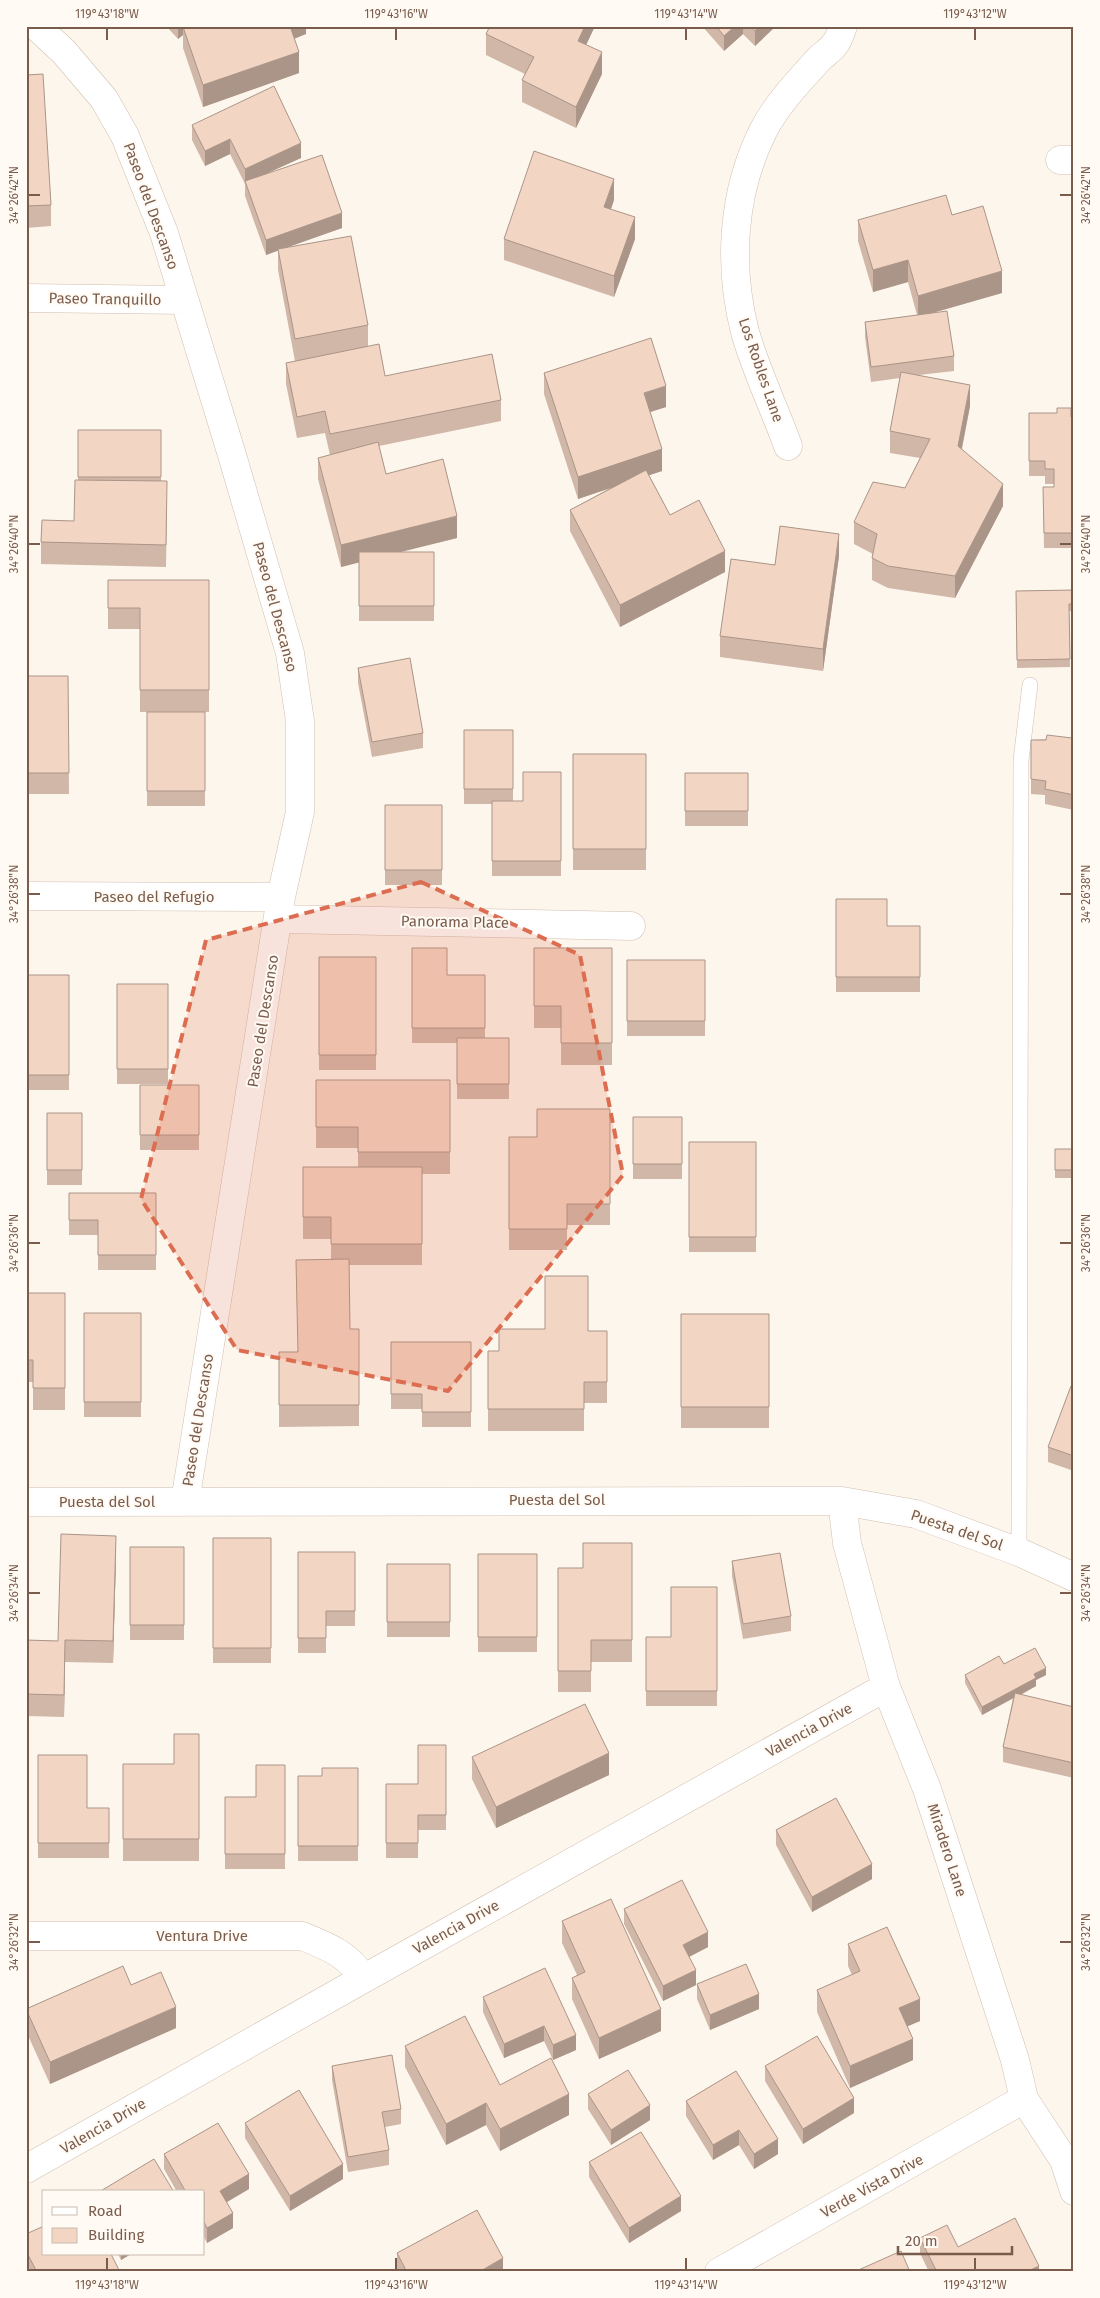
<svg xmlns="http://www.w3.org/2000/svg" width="1100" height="2298" viewBox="0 0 1100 2298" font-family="'Fira Sans',sans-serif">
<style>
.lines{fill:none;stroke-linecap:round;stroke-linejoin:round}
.lane-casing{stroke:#d1beb0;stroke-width:16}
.street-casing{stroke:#d1beb0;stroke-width:29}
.lane{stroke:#fff;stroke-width:15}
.street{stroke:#fff;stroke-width:28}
.wall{fill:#d1b7a8}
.shaded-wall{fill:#aa9588}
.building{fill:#f3d5c3;stroke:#aa9588}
.marked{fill:#dc6d51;fill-opacity:0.2;stroke:#dc6d51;stroke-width:4;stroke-dasharray:10 6;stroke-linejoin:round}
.ticks{fill:none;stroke:#7a5c4d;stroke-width:2}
.labels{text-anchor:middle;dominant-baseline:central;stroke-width:4;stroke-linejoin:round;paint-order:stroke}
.street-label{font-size:15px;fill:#7a5c4d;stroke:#fffaf3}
.neatline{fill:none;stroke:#7a5c4d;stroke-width:2}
.ticks-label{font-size:12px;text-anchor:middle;fill:#7a5c4d}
</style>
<rect width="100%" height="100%" fill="#fdf6ec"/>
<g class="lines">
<defs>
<path id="lane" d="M1019 1552 1021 760 1030 685"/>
<path id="street" d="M36 26 64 52 104 99 125 136 164 233 232 455 290 653 300 721V812L281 897 185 1502
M1060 160H1074
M26 298 184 300
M788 446C775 410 755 368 745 332 728 266 732 193 763 131 776 105 799 81 819 59 824 54 831 50 835 44 839 39 841 32 843 26
M26 896 281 897
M279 919 631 926
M842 1501 847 1543 886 1687 927 1789 1015 2060 1024 2099 1064 2160 1074 2191
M26 1502 842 1501 916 1514 1019 1552 1074 1577
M26 1936H302C327 1946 349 1954 363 1979
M26 2169 363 1979 886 1687
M719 2272 1024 2099"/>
</defs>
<!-- lane casing -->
<use href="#lane" class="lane-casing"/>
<!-- street casing -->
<use href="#street" class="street-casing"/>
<!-- lane -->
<use href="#lane" class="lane"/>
<!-- street -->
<use href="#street" class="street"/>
</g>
<!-- wall -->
<path class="wall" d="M166 26H306V34L294 39 299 73 203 107 183 48V35L178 39Z
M490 26H595L586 45 602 74 576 128 522 102V80L525 74 486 55V34Z
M702 26H776L755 46 743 34 724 51Z
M26 75 51 205V226L26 228Z
M192 125 301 158 267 173 342 228 287 247 368 325V346L385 376 501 400V421L379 446 386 474 457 538 398 552H434V621H359V562L341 567 318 479V458L330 455 325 433 297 438 286 384V363L295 361 278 270V250L266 255 245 196V184L230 154 205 166 192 140Z
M614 200 611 209 635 239 614 297 504 260V239Z
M952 215 1002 293 936 312 954 356V371L919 375 970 406 962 449 1003 506 955 598 888 588 872 580V558L873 554 854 544V522L905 488 920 458 890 453V431L900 378 871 382 865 337V322L917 315 908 282 873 292 858 241V220Z
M544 373 666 407 650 412 662 471 649 475 670 515 725 572 620 627 570 531V510L612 487 578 499 544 394Z
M1029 413 1074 417V548H1044L1043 487H1054V484H1045V476H1029Z
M78 430H161V481L167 502 166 567 41 564V542L74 521 78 480Z
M839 556 823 671 720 657V636L775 565Z
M108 580H209V712H140V629H108Z
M1074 590V611H1069L1070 667 1017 668 1016 591Z
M358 668 423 733V748L372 757 358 683Z
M26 676H68L69 794H26Z
M147 712H205V806H147Z
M464 730H513V801H523L561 772V876H492V804H464Z
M1074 732V810L1045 804V795L1031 794V740L1072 738Z
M573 754H646V870H573Z
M685 773H748V826H685Z
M385 805H442V885H385Z
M836 899 887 926H920V992H836Z
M412 948 447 975H485V1038H509V1099H457V1043H412Z
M534 948H612V1065H561V1028H534Z
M319 957H376V1070H319Z
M627 960H705V1036H627Z
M26 975H69V1090H26Z
M117 984H168V1084H117Z
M316 1080H450V1174H422V1265H349L350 1329H359V1426L279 1427V1352H297L331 1259V1239H303V1167H358V1148H316Z
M140 1085H199V1150H140Z
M610 1109V1225H567V1250H509V1137H537Z
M47 1113H82V1185H47Z
M633 1117H682V1179H633Z
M689 1142H756V1252H689Z
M1055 1149H1074V1178H1055Z
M69 1193H156V1270H98V1235H69Z
M26 1293H65V1410H33V1382H26Z
M84 1313H141V1417H84Z
M681 1314H769V1428H681Z
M545 1329 588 1331H607V1403H584V1431H488V1351H499Z
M391 1342H471V1427H422V1409H391Z
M1074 1387V1471L1048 1462V1447Z
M213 1538H271V1663H213Z
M632 1543V1662H591V1692H558V1568H583Z
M130 1547H184V1640H130Z
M298 1552H355V1626H326V1653H298Z
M478 1554H537V1652H478Z
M116 1557 113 1663 65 1662 64 1717 26 1716V1640L58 1641Z
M732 1561 791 1616V1631L743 1639 732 1576Z
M387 1564H450V1637H387Z
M717 1587V1706H646V1637H671Z
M1004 1664 1046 1675 1036 1680V1686L1021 1695 1074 1707V1778L1003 1762V1747L1013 1698 982 1715 965 1683V1675Z
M199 1734V1861H123V1764H174Z
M446 1745V1830H418V1858H386V1784H418Z
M38 1755 87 1808H109V1858H38Z
M472 1757 609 1775 496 1828 472 1779Z
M285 1765V1869H225V1797H256Z
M358 1768V1861H298V1776H322Z
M776 1830 872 1879 812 1912 776 1845Z
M624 1909 708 1947 689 1957 696 1985 663 2001 624 1924Z
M562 1921 661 2031 599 2059 572 1999V1978L577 1975 562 1943Z
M848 1944 920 2021 907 2026 913 2060 850 2088 817 2012V1990L852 1975 848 1966Z
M697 1984 759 2009 710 2030 697 1999Z
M483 1997 576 2035V2050L553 2060 544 2041 504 2058 483 2012Z
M26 2009 176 2028 50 2084 26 2031Z
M405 2046 500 2085 569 2115 500 2151 486 2125 446 2145 405 2067Z
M332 2066 401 2109V2124L385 2127 389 2150V2165L348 2172 332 2080Z
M765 2066 854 2113 803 2144 765 2081Z
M736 2071 778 2154 754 2169 739 2145 713 2160 686 2116V2101Z
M588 2094 650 2120 611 2145 588 2109Z
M245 2123 343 2179 290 2211 245 2138Z
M164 2154 249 2189 227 2202 233 2228 207 2243 204 2237V2192H177L164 2169Z
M589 2162 681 2211 629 2243 589 2177Z
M26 2234 44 2254 120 2272H26Z
M920 2238 958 2247 1039 2272H929L920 2253Z
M397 2253 503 2272H397Z
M118 2254H131L121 2260Z"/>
<!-- shaded-wall -->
<path class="shaded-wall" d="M178 26H193L183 27V35L178 39Z
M288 26H306V34L288 41Z
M585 26H595L578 62V41Z
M735 26H743V34L724 51V36Z
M759 26H776L755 46V31Z
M299 52V73L203 107V85Z
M602 52V74L576 128V107Z
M230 139V154L205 166V151Z
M301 143V158L246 183 245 181V184V169Z
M614 179V200L604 229V207Z
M342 213V228L266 255V240Z
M635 217V239L614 297V276Z
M908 260V282L873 292V270Z
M1002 271V293L918 317V296Z
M970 385V406L958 467V446Z
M666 386V407L644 414V393Z
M662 449V471L578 499V477Z
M1003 484V506L955 598V576Z
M457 516V538L341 567V545Z
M839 534V556L823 671V649Z
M725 551V572L620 627V605Z
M116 1536V1557L113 1663V1641Z
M65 1640V1662L64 1717V1695Z
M1046 1668V1675L1036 1680V1686L982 1715V1707L1034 1674Z
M609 1753V1775L496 1828V1807Z
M872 1864V1879L812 1912V1897Z
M708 1932V1947L683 1960V1945Z
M696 1970V1985L663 2001V1986Z
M759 1994V2009L710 2030V2015Z
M920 1999V2021L899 2030V2008Z
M176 2007V2028L50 2084V2062Z
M661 2009V2031L599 2059V2038Z
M544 2026V2041L504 2058V2044Z
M576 2035V2050L553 2060V2045Z
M913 2039V2060L850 2088V2066Z
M569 2094V2115L500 2151V2129Z
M854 2098V2113L803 2144V2129Z
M486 2103V2125L446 2145V2124Z
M650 2105V2120L611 2145V2130Z
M739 2130V2145L713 2160V2145Z
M778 2139V2154L754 2169V2154Z
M343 2164V2179L290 2211V2196Z
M249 2174V2189L220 2206V2191Z
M681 2196V2211L629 2243V2228Z
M233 2213V2228L207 2243V2228Z
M121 2254H131L121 2260Z
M503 2258V2272H479Z
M1039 2266V2272H1026Z"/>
<!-- building -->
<path class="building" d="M184 26H290L299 52 203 85 183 27Z
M490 26H585L578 41 602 52 576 107 522 80 534 57 486 34Z
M716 26H735L724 36Z
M750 26H759L755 31Z
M43 74 51 205 26 206V75Z
M274 86 301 143 245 169 230 139 205 151 192 125Z
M534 151 614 179 604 207 635 217 614 276 504 239Z
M322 155 342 213 266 240 245 181Z
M946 195 952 215 983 206 1002 271 918 296 908 260 873 270 858 220Z
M351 236 368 325 295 339 278 249Z
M947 311 954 356 871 367 865 322Z
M651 338 666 386 644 393 662 449 578 477 544 373Z
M379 344 385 376 492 354 501 400 330 434 325 411 297 417 286 363Z
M901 372 970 385 958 446 1003 484 955 576 888 566 872 558 877 534 854 522 873 482 905 488 930 439 890 431Z
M1057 408H1071V417H1074V533H1044L1043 487H1054V469H1045V461H1029V413H1057Z
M78 430H161V477H78Z
M378 442 386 474 443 459 457 516 341 545 318 458Z
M646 470 670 515 699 500 725 551 620 605 570 510Z
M75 480 167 481 166 545 41 542 42 520 74 521Z
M780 526 839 534 823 649 720 636 731 559 775 565Z
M359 552H434V606H359Z
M108 580H209V690H140V608H108Z
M1074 590V604H1069L1070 659 1017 660 1016 591Z
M410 658 423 733 372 742 358 668Z
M26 676H68L69 773H26Z
M147 712H205V791H147Z
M464 730H513V789H464Z
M1074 732V795L1045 789 1046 781 1031 779V740H1046L1047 735 1072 738Z
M573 754H646V849H573Z
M523 772H561V861H492V801H523Z
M685 773H748V811H685Z
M385 805H442V870H385Z
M836 899H887V926H920V977H836Z
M412 948H447V975H485V1028H412Z
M534 948H612V1043H561V1006H534Z
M319 957H376V1055H319Z
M627 960H705V1021H627Z
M26 975H69V1075H26Z
M117 984H168V1069H117Z
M457 1038H509V1084H457Z
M316 1080H450V1152H358V1127H316Z
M140 1085H199V1135H140Z
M537 1109H610V1204H567V1229H509V1137H537Z
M47 1113H82V1170H47Z
M633 1117H682V1164H633Z
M689 1142H756V1237H689Z
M1055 1149H1074V1170H1055Z
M303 1167H422V1244H331V1217H303Z
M69 1193H156V1255H98V1220H69Z
M349 1259 350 1329H359V1405H279V1352H298L296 1260Z
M545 1276H588V1331H607V1382H584V1409H488V1351H499V1329H545Z
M26 1293H65V1388H33V1360H26Z
M84 1313H141V1402H84Z
M681 1314H769V1407H681Z
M391 1342H471V1412H422V1394H391Z
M1071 1386 1074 1387V1456L1048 1447Z
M61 1534 116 1536 113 1641 65 1640 64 1695 26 1694V1640L58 1641Z
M213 1538H271V1648H213Z
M583 1543H632V1640H591V1671H558V1568H583Z
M130 1547H184V1625H130Z
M298 1552H355V1611H326V1638H298Z
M780 1553 791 1616 743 1624 732 1561Z
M478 1554H537V1637H478Z
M387 1564H450V1622H387Z
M671 1587H717V1691H646V1637H671Z
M1035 1648 1046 1668 1034 1674 1036 1678 982 1707 965 1675 999 1656 1004 1664Z
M1015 1693 1074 1707V1763L1003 1747Z
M585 1704 609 1753 496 1807 472 1757Z
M174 1734H199V1839H123V1764H174Z
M418 1745H446V1815H418V1843H386V1784H418Z
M38 1755H87V1808H109V1843H38Z
M256 1765H285V1854H225V1797H256Z
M322 1768H358V1846H298V1776H322Z
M836 1798 872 1864 812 1897 776 1830Z
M682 1880 708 1932 683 1945 696 1970 663 1986 624 1909Z
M611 1899 661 2009 599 2038 572 1978 585 1972 562 1921Z
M887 1927 920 1999 899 2008 913 2039 850 2066 817 1990 860 1971 848 1944Z
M746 1964 759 1994 710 2015 697 1984Z
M123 1966 131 1985 161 1972 176 2007 50 2062 26 2009Z
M545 1968 576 2035 553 2045 544 2026 504 2044 483 1997Z
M465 2016 500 2085 551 2058 569 2094 500 2129 486 2103 446 2124 405 2046Z
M817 2036 854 2098 803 2129 765 2066Z
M392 2055 401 2109 382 2112 389 2150 348 2157 332 2066Z
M628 2070 650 2105 611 2130 588 2094Z
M736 2071 778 2139 754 2154 739 2130 713 2145 686 2101Z
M299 2090 343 2164 290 2196 245 2123Z
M218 2123 249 2174 220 2191 233 2213 207 2228 204 2222V2192H186L164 2154Z
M641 2132 681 2196 629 2228 589 2162Z
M154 2159 174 2192H99Z
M477 2210 503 2258 479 2272H407L397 2253Z
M1015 2218 1039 2266 1026 2272H937L920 2238 947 2225 958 2247Z
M44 2226V2254H111L120 2272H37L26 2251V2234Z
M901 2251 910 2272H854Z"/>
<!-- marked area -->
<path class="marked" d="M421 882 580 955 623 1175 448 1391 237 1350 141 1199 206 940Z"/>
<!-- ticks -->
<path class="ticks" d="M107 28V40M396 28V40M686 28V40M975 28V40M28 195H40M1060 195H1072M28 544H40M1060 544H1072M28 894H40M1060 894H1072M28 1243H40M1060 1243H1072M28 1593H40M1060 1593H1072M28 1942H40M1060 1942H1072M107 2258V2270M396 2258V2270M686 2258V2270M975 2258V2270"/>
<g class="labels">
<!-- street labels -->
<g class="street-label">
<text transform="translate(151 206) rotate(70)">Paseo del Descanso</text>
<text transform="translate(105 299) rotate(1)">Paseo Tranquillo</text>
<text transform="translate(761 370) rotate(71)">Los Robles Lane</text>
<text transform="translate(275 607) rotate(75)">Paseo del Descanso</text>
<text x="154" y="897">Paseo del Refugio</text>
<text transform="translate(455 922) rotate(1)">Panorama Place</text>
<text transform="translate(263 1021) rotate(-81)">Paseo del Descanso</text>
<text transform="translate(198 1420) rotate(-81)">Paseo del Descanso</text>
<text x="557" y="1500">Puesta del Sol</text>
<text x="107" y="1502">Puesta del Sol</text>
<text transform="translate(957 1530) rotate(19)">Puesta del Sol</text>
<text transform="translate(809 1730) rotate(-29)">Valencia Drive</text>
<text transform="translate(947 1850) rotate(72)">Miradero Lane</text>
<text transform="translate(456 1927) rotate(-29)">Valencia Drive</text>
<text x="202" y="1936">Ventura Drive</text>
<text transform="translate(103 2126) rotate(-30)">Valencia Drive</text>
<text transform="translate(872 2186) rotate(-29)">Verde Vista Drive</text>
</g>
</g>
<!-- border -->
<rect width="1100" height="2298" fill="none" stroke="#fffaf3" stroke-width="55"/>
<!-- legend -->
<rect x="42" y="2190" width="162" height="65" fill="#fffaf3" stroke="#cabbb1"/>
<rect x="52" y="2207" width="25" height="8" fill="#ffffff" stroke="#cabbb1"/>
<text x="88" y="2216" font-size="15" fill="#7a5c4d">Road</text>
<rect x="52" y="2228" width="25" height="15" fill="#f3d5c3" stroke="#cabbb1"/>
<text x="88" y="2240" font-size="15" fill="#7a5c4d">Building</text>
<!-- scale -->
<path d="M898 2246v8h114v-8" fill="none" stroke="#7a5c4d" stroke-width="2.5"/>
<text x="905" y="2246" font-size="15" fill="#7a5c4d" stroke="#fffaf3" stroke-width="4" paint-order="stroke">20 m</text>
<rect x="28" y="28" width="1044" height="2242" class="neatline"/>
<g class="ticks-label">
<text x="107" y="18">119°43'18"W</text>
<text x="396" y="18">119°43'16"W</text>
<text x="686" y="18">119°43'14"W</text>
<text x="975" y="18">119°43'12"W</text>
<text transform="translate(14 195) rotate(-90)" y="4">34°26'42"N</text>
<text transform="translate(1086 195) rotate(-90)" y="4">34°26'42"N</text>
<text transform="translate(14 544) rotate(-90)" y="4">34°26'40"N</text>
<text transform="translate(1086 544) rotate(-90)" y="4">34°26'40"N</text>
<text transform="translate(14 894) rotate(-90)" y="4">34°26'38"N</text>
<text transform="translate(1086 894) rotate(-90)" y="4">34°26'38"N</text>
<text transform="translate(14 1243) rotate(-90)" y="4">34°26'36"N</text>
<text transform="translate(1086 1243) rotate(-90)" y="4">34°26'36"N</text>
<text transform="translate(14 1593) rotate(-90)" y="4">34°26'34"N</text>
<text transform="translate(1086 1593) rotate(-90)" y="4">34°26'34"N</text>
<text transform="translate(14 1942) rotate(-90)" y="4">34°26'32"N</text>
<text transform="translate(1086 1942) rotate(-90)" y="4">34°26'32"N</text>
<text x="107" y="2289">119°43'18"W</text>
<text x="396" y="2289">119°43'16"W</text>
<text x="686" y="2289">119°43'14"W</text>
<text x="975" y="2289">119°43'12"W</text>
</g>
</svg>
